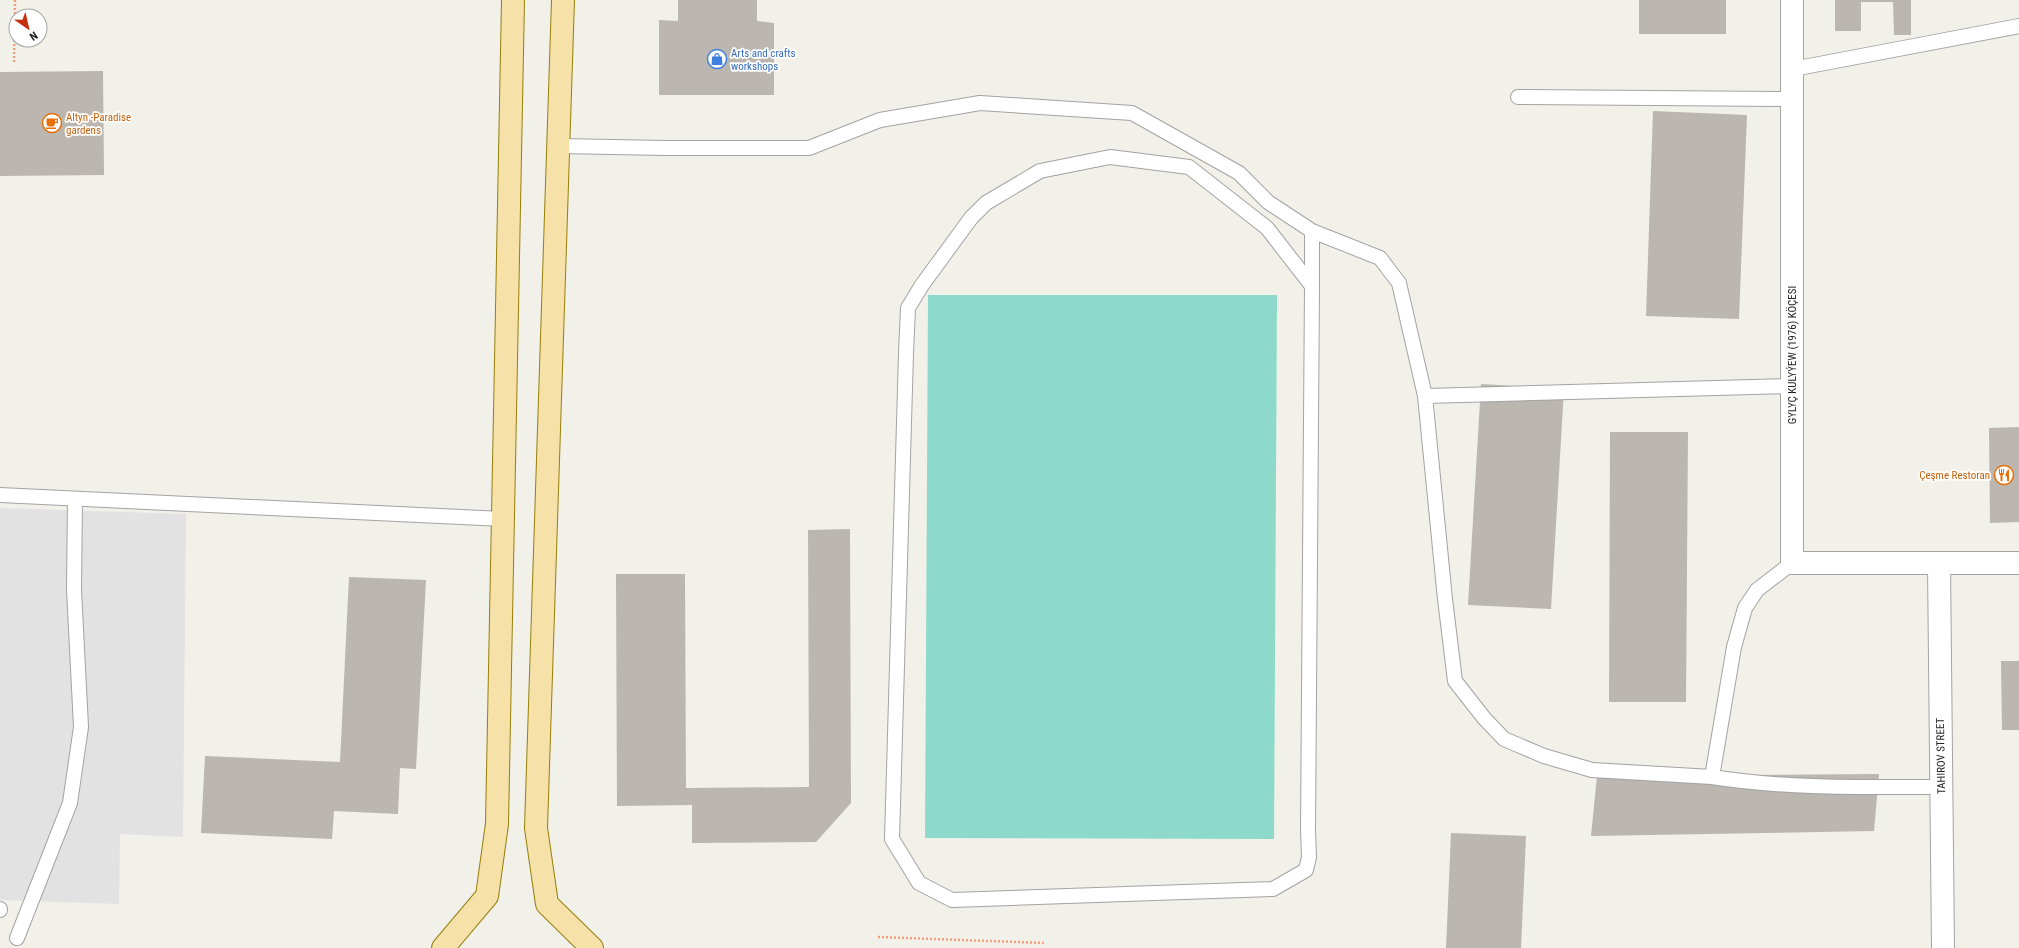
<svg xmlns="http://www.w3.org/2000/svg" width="2019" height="948" viewBox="0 0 2019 948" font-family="'Roboto Condensed',sans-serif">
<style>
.pitch{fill:#8ddaca}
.parking{fill:#e2e2e2}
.building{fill:#bbb6af}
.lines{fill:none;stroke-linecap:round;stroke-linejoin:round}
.service-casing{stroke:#a3a3a3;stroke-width:16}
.minor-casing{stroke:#a3a3a3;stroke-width:24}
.primary-casing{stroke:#957f0b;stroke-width:24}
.path{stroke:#f19c7a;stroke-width:2.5;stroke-dasharray:2 2;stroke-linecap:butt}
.service{stroke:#fff;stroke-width:14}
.minor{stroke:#fff;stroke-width:22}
.primary{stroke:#f6e2a9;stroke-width:22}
.labels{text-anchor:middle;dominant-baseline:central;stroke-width:3.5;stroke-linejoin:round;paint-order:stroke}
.shop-label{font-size:11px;fill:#366cbe;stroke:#fff;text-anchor:start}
.food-label{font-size:11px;fill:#c56008;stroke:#fff;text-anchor:start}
.street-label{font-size:11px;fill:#222;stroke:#fff}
</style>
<rect width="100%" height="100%" fill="#f1f0e9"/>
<!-- pitch -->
<path class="pitch" d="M928 295H1277L1274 839 925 838Z"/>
<!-- parking -->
<path class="parking" d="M0 508 186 514 183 837 120 834 119 904 0 900Z"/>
<!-- building -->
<path class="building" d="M678 0H757V21L774 23V95H659V20L678 21Z
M1639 0H1726V34H1639Z
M1835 0H1911V35H1894L1893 2H1861V31H1835Z
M103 71 104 175 0 176V72Z
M1653 111 1747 115 1739 319 1646 316Z
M1481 384 1564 389 1551 609 1468 605Z
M2019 427V522L1990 523 1989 428Z
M1610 432H1688L1686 702H1609Z
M850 529 851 803 816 842 692 843V805L617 806 616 574H685L686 788 809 787 808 530Z
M349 577 426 580 416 769 400 768 398 814 334 811 332 839 201 833 205 756 340 762Z
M2001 661H2019V730H2002Z
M1879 774 1874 831 1591 836 1597 776Z
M1451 833 1526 836 1521 948H1446Z"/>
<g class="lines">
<defs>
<path id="service" d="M1793 69 2019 26
M1518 97 1793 99
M558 146 666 148H809L880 120 980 103 1132 113 1239 173 1268 202 1312 231 1380 258 1399 283 1425 396 1445 599 1455 681 1484 718 1504 739 1544 756 1592 770 1712 777 1734 647 1745 608 1757 590 1792 563
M1312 286 1267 228 1189 167 1110 157 1040 171 986 203 971 218 922 285 908 308 906 353 892 839 919 883 952 900 1273 889 1306 870 1309 857 1308 830 1312 286V231
M1425 396 1792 386
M0 495 503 519
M1712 777C1788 789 1865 787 1941 787
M0 909V910
M17 938 70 803 81 727 74 590 75 499"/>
<path id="minor" d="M1792 0V563H2019
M1939 564 1943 948"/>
<path id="primary" d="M563 0 536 828 547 904 592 948
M443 948 487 896 497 824 513 0"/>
</defs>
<!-- service casing -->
<use href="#service" class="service-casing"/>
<!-- minor casing -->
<use href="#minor" class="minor-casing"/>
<!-- primary casing -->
<use href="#primary" class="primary-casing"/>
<!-- path -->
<path class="path" d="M14 62 15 0
M878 937 1045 943"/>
<!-- service -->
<use href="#service" class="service"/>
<!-- minor -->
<use href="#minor" class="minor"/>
<!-- primary -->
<use href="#primary" class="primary"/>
</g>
<!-- icons -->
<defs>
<symbol id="shop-ring" viewBox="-11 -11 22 22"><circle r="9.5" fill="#fff" stroke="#3f7fe0" stroke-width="1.5"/><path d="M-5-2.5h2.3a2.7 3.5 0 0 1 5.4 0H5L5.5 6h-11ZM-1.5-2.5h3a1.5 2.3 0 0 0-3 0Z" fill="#3f7fe0"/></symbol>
<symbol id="cafe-ring" viewBox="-11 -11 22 22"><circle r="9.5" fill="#fff" stroke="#e8710a" stroke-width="1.5"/><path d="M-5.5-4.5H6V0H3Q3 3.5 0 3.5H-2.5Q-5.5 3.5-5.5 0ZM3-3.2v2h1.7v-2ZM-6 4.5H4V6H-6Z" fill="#e8710a"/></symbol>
<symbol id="restaurant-ring" viewBox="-11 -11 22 22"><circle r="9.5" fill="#fff" stroke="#e8710a" stroke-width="1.5"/><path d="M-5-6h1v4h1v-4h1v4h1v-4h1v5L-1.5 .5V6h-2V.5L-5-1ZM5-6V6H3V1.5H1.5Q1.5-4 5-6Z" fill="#e8710a"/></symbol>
</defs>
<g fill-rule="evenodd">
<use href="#shop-ring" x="706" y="48" width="22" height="22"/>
<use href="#cafe-ring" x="41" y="112" width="22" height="22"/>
<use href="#restaurant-ring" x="1993" y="464" width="22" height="22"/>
</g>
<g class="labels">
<!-- shop labels -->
<g class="shop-label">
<text x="731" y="53">Arts and сrafts<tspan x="731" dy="13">workshops</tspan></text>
</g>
<!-- food labels -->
<g class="food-label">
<text x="66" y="117">Altyn -Paradise<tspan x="66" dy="13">gardens</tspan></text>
<text x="1990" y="475" text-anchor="end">Çeşme Restoran</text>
</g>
<!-- street labels -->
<g class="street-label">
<text transform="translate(1792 355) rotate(-90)">GYLYÇ KULYÝEW (1976) KÖÇESI</text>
<text transform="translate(1941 756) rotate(-91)">TAHIROV STREET</text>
</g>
</g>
<!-- north arrow -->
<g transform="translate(28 28) rotate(146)"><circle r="19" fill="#ffffff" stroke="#a7a7a7"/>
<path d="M0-3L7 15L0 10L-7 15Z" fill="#c52e0e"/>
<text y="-6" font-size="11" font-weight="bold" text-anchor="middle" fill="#222222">N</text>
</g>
</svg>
